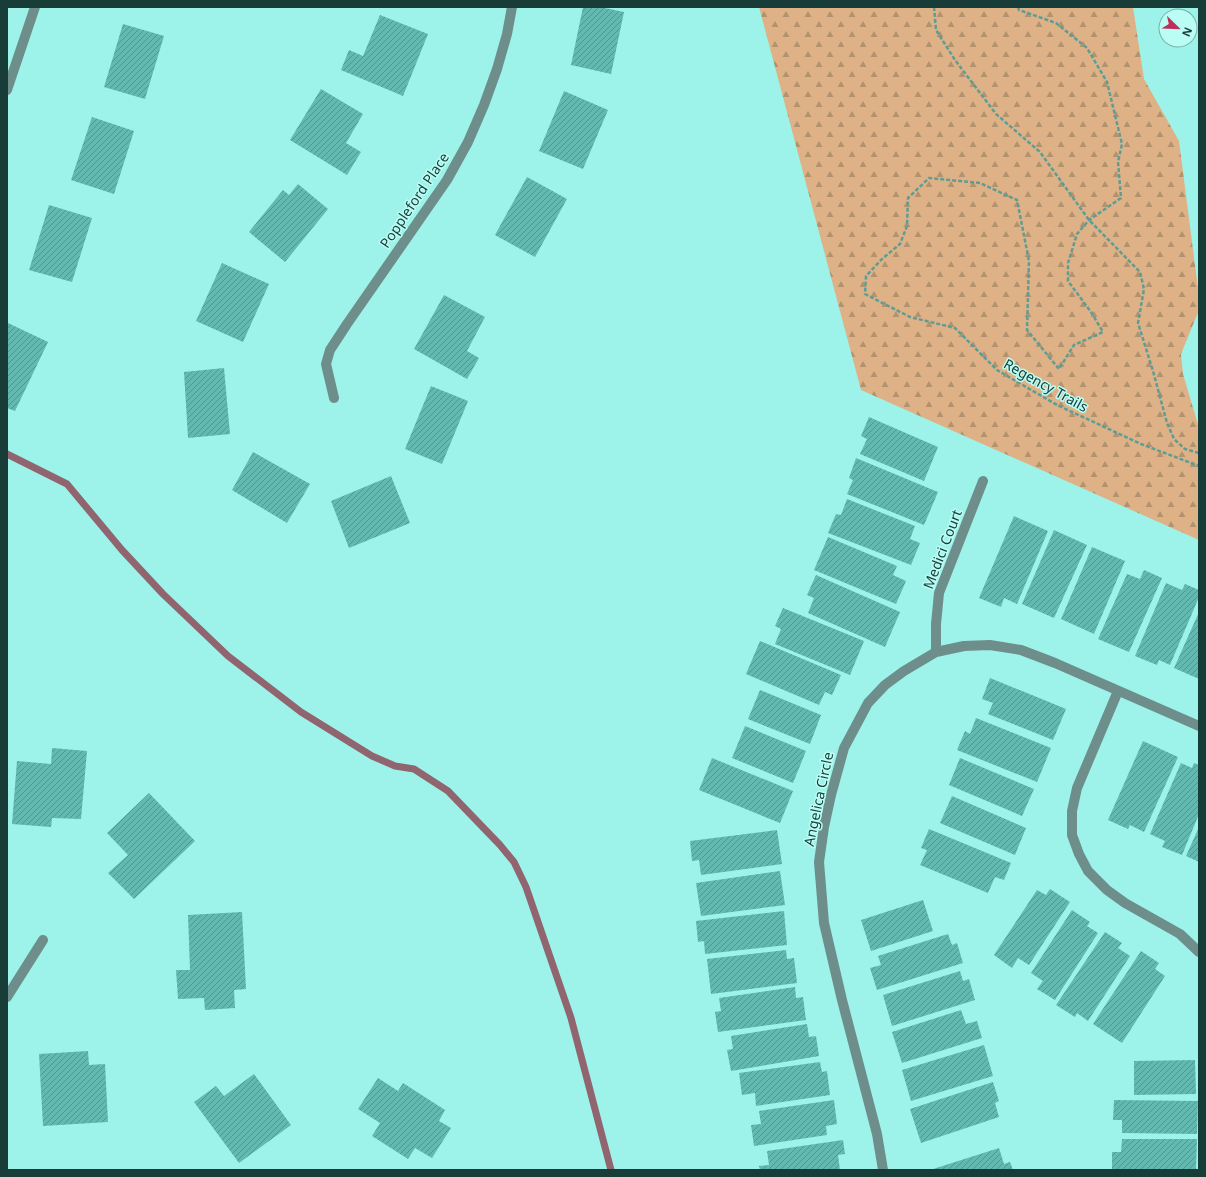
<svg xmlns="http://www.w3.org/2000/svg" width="1206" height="1177" viewBox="0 0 1206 1177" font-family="'Noto Sans',sans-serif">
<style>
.forest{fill:url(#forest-firs)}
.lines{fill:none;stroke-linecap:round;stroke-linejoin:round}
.stream{stroke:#90656f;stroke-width:7}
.building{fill:url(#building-hatch)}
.path{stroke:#5e9d95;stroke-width:2.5;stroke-dasharray:4 2;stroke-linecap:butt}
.minor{stroke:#6d8e8a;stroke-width:10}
.labels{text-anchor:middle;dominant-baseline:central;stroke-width:3;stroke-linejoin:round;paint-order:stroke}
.street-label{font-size:14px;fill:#183c38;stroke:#bafdf5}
</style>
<defs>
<pattern id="forest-firs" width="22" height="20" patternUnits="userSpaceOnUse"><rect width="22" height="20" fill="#deb286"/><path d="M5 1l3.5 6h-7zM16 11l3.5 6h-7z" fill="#b3926f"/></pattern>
<pattern id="building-hatch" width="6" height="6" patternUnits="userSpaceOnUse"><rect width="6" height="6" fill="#63b8af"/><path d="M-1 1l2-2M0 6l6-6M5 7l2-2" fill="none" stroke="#51978f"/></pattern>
</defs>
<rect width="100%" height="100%" fill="#9df3e9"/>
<!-- forest -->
<path class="forest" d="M759 7H1133L1144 79 1179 141 1199 296V310L1181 354 1183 374 1199 428V540L861 390Z"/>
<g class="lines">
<!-- stream -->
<path class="stream" d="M7 454 67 484 122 550 163 594 228 656 301 712 372 756 395 766 414 769 448 791 500 845 514 862 526 887 571 1018 611 1170"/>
</g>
<!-- building -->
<path class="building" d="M583 7H600L624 12 611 74 571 65Z
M380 15 428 34 403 96 341 70 349 50 363 56Z
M123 24 164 36 145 99 104 87Z
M321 89 363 114 346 143 361 152 347 175 290 140Z
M564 91 608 110 583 169 539 151Z
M92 117 134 131 114 194 71 180Z
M527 177 567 199 535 257 495 235Z
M298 184 328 209 285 262 249 232 283 190 289 195Z
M49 205 92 218 72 282 29 270Z
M222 263 269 284 243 342 196 321Z
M444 295 485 317 467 351 479 358 467 379 414 349Z
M8 323 48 342 15 411 7 408V326Z
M224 368 230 434 188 438 184 372Z
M431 386 468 401 442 464 405 449Z
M869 417 938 447 924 481 860 454 867 439 861 436Z
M253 452 310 484 287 523 232 490Z
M856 458 938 492 924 525 847 494 853 480 849 478Z
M391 476 410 523 349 548 331 501Z
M847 499 915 526 910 539 920 543 911 565 828 533 836 514 841 515Z
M1014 516 1048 531 1017 604 1004 598 1001 607 979 598Z
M1054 530 1087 545 1054 618 1022 604Z
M828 537 897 566 893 575 906 581 896 604 814 570Z
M1092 547 1125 561 1094 634 1061 619Z
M1144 570 1162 578 1129 652 1098 639 1127 574 1140 579Z
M816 575 900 612 885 647 808 613 814 598 807 595Z
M1166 583 1182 590 1185 584 1199 590V597L1170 665 1159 660 1157 665 1135 656Z
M783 608 864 641 850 675 775 644 781 629 775 626Z
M1199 612V679L1174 668Z
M760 641 841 675 832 695 825 692 819 705 746 674Z
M990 678 1066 709 1053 740 988 714 993 703 982 699Z
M760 690 821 715 810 744 748 719Z
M976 718 1051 748 1037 782 957 750 965 731 970 734Z
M745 726 806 751 793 783 732 758Z
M1143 741 1178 757 1144 832 1130 825 1128 829 1108 820Z
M52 748 87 751 81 819 52 818 51 827 12 824 17 761 51 764Z
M712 758 793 791 780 823 699 790Z
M960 758 1034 789 1022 816 949 785Z
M1181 763 1192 768 1194 763 1199 765V814L1182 855 1162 847 1165 841 1150 834Z
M149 793 195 841 134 899 108 873 128 855 107 833Z
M952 796 1026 828 1015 855 940 823Z
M1199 827V862L1186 856Z
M929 829 1011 863 1004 880 995 877 988 893 920 865 927 850 921 848Z
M777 830 782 864 701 875 699 860 692 861 690 841Z
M780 871 785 905 701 916 696 883Z
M1050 889 1070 902 1029 965 1018 958 1012 968 994 955 1037 890 1046 895Z
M923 900 933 931 871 951 861 920Z
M1072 910 1090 922 1087 926 1098 933 1055 1000 1037 989 1043 981 1031 973Z
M784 911 787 945 705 954 704 941 698 942 696 921Z
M242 912 246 989 234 990 235 1008 205 1010 204 998 178 999 176 970H190L188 915Z
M1105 932 1122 943 1118 948 1130 956 1088 1021 1077 1013 1075 1017 1056 1005Z
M948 934 952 945 957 943 963 963 877 990 870 968 881 965 878 956Z
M786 950 787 959 794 958 797 983 711 994 707 959Z
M1141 951 1159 963 1155 969 1165 976 1122 1043 1093 1024Z
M960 971 963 981 969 979 975 1000 892 1026 883 995Z
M795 987 796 998 803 997 806 1020 718 1032 715 1012 721 1011 719 998Z
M961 1010 966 1024 977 1021 982 1038 902 1063 892 1032Z
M807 1024 809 1037 816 1036 819 1056 731 1071 727 1050 733 1049 731 1036Z
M984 1045 993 1076 911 1101 902 1070Z
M88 1051 89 1065 105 1064 108 1122 43 1126 39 1054Z
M1195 1060 1196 1094 1134 1095V1061Z
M820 1062 822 1072 827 1071 830 1095 756 1106 755 1093 742 1095 739 1073Z
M254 1074 291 1125 239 1163 194 1102 216 1086 224 1096Z
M378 1078 398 1091 403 1083 445 1110 439 1121 451 1128 432 1158 415 1148 408 1159 372 1136 380 1123 358 1109Z
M993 1082 999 1101 995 1103 999 1117 921 1143 910 1109Z
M834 1100 837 1124 826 1126 827 1135 754 1146 751 1125 761 1124 759 1111Z
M1114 1100 1198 1101 1197 1134 1122 1133V1120H1113Z
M1122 1139H1197L1196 1170H1112V1152H1121Z
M843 1140 845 1154 838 1155 840 1170H760L759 1166 769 1165 767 1151Z
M999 1148 1004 1164 1010 1162 1013 1170H930Z"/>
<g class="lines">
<!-- path -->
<path class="path" d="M934 7 936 30 955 60 996 114 1040 152 1089 220 1140 272 1144 289 1138 323 1153 371 1167 423 1174 439 1185 449 1199 453
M1018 7 1019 10 1056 23 1087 48 1107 82 1122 144 1118 162 1121 198 1089 220 1077 234 1068 263V281L1091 312 1103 332 1074 345 1059 369 1027 330 1029 261 1017 200 980 183 929 178 908 198 907 226 900 244 882 259 866 276 865 294 910 317 955 328 997 370 1057 405 1141 444 1199 466"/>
<!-- minor -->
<path class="minor" d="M7 90 35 7
M334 398 326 364 330 350 347 324 447 180 468 142 484 105 497 69 507 34 512 7
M936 652V624L939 593 983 481
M1118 691 1077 788 1072 811V835L1079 854 1088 871 1107 890 1125 903 1180 934 1199 952
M7 997 43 940
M883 1170 877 1134 842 1000 824 923 819 862 824 827 831 795 844 748 868 703 885 685 904 671 936 652 964 646 990 645 1021 650 1055 663 1199 726"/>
</g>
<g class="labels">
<!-- street labels -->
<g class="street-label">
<text transform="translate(414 200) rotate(-56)">Poppleford Place</text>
<text transform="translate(1046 385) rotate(29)">Regency Trails</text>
<text transform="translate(942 549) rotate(-69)">Medici Court</text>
<text transform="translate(818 799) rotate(-78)">Angelica Circle</text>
</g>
</g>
<!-- border -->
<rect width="1206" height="1177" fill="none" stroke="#183c38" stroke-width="16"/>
<!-- north arrow -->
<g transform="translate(1178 28) rotate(113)"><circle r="19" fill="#bafdf5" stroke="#79b0a9"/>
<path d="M0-3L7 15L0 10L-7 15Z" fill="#be2f5d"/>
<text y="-6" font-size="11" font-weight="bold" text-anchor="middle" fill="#183c38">N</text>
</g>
</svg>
